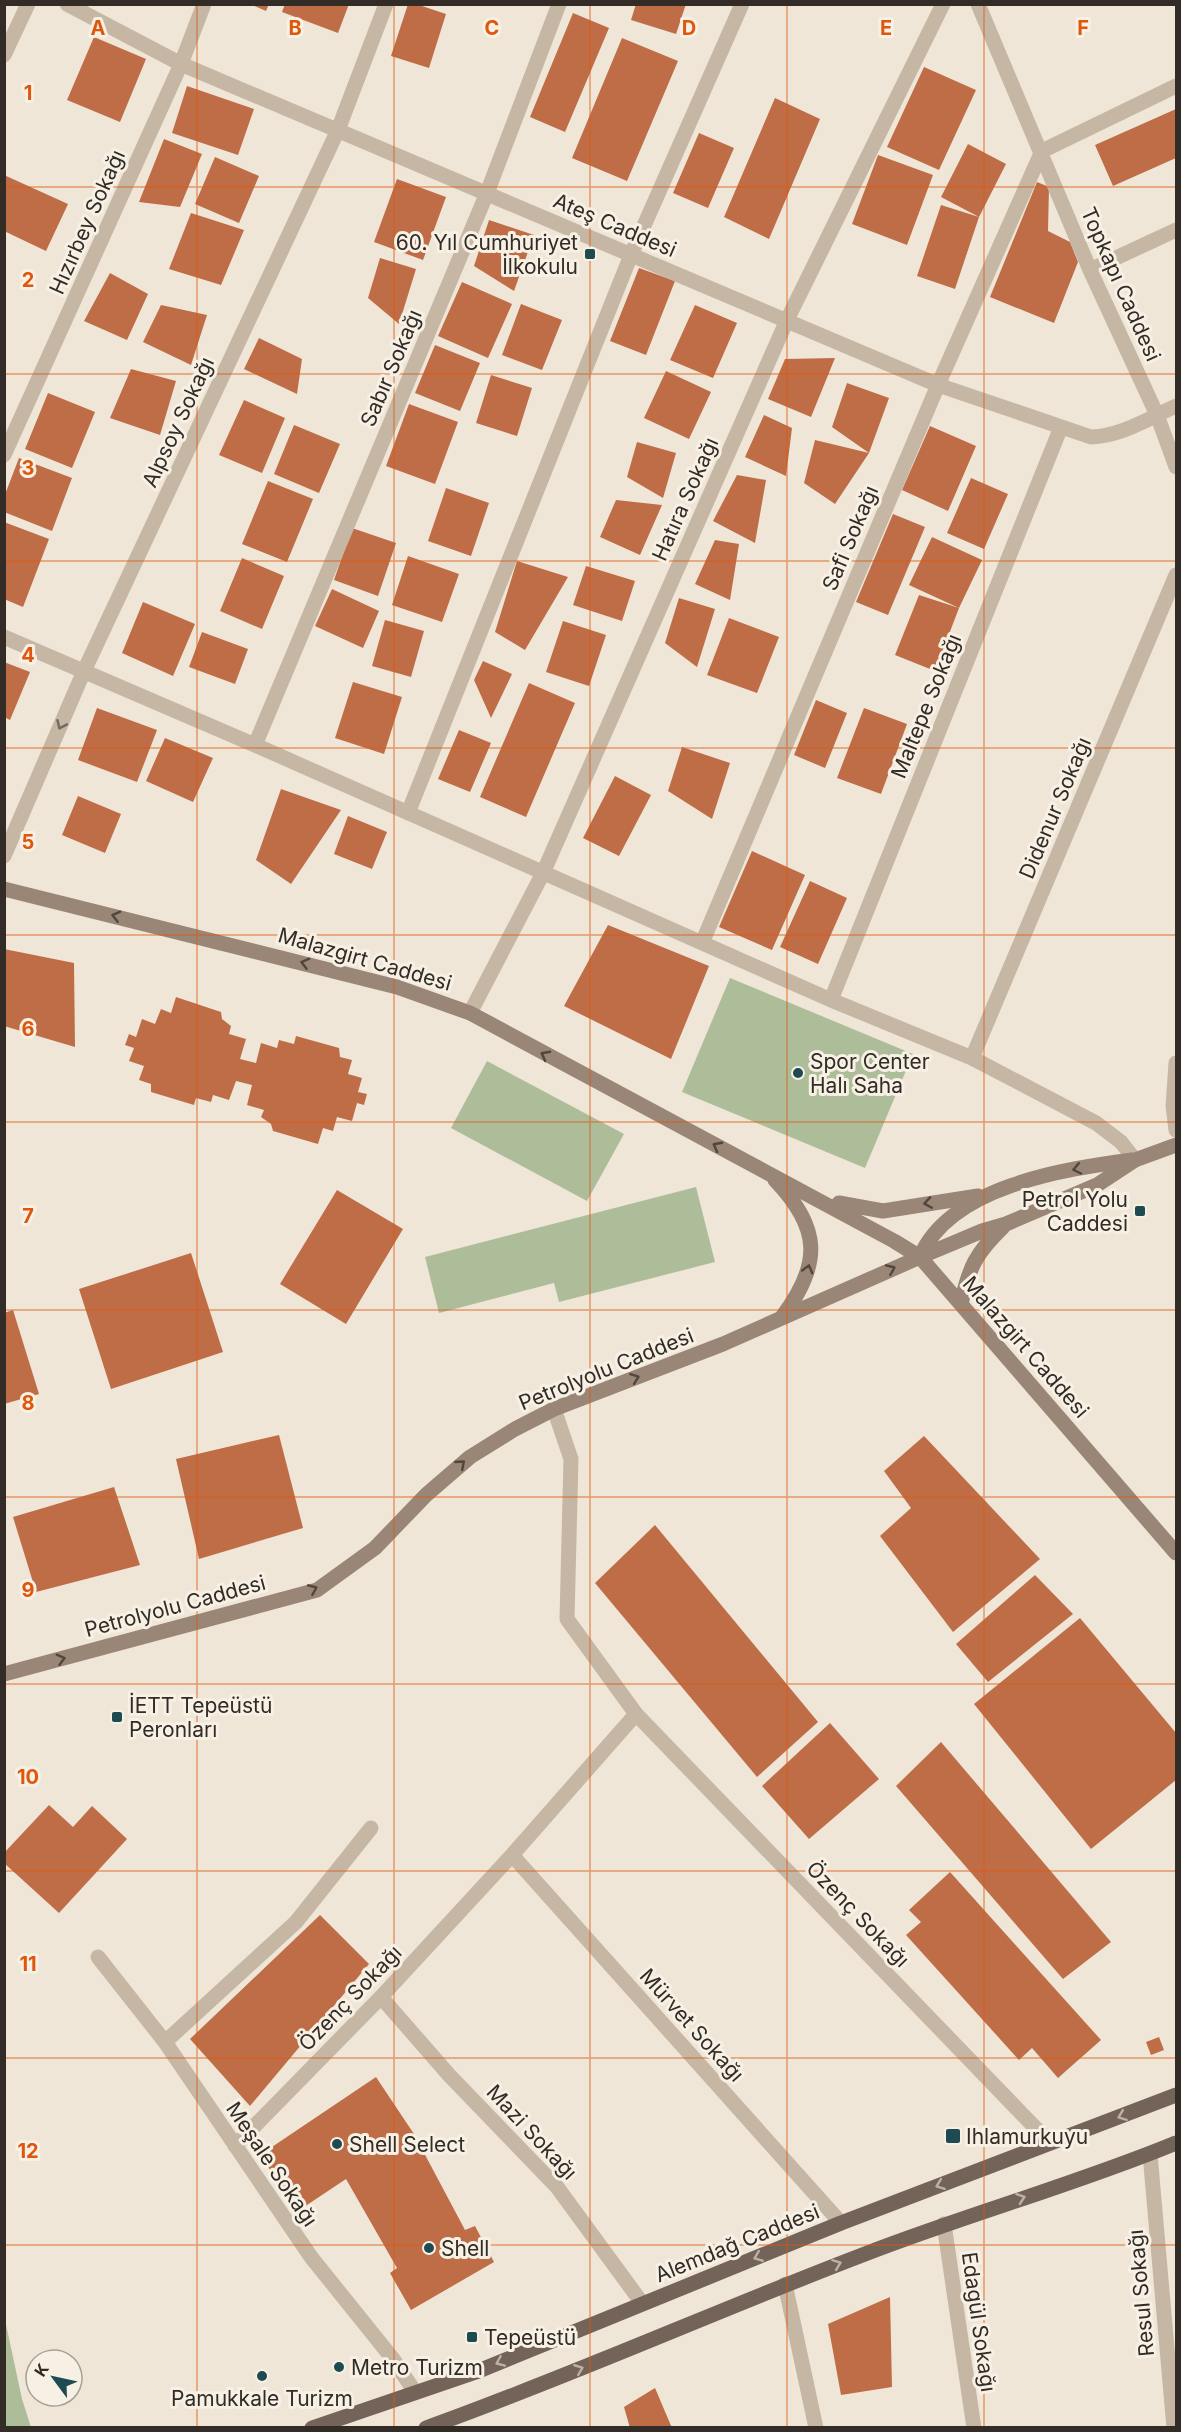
<svg xmlns="http://www.w3.org/2000/svg" width="1181" height="2432" viewBox="0 0 1181 2432" font-family="Inter,sans-serif">
<style>
.green{fill:#aebd99}
.building{fill:#bf6d46}
.lines{fill:none;stroke-linecap:round;stroke-linejoin:round}
.minor{stroke:#c6b7a5;stroke-width:15}
.secondary{stroke:#9a8677;stroke-width:15}
.primary{stroke:#746358;stroke-width:15}
.oneway{stroke:#756a5f}
.oneway2{stroke:#51463e}
.oneway3{stroke:#bcb1a5}
.grid{fill:none;stroke:#df570d;stroke-width:1.5;stroke-opacity:0.55}
.poi-dot{fill:#1e4a51;stroke:#f7f0e4;stroke-width:2}
.labels{text-anchor:middle;dominant-baseline:central;stroke-width:6;stroke-linejoin:round;paint-order:stroke}
.street-label{font-size:21px;fill:#322b26;stroke:#f7f0e4}
.poi-label{font-size:21px;fill:#322b26;stroke:#f7f0e4;text-anchor:start}
.grid-label{font-size:20px;text-anchor:middle;font-weight:bold;fill:#df570d;stroke:#f7f0e4;stroke-width:6;stroke-linejoin:round;paint-order:stroke}
</style>
<rect width="100%" height="100%" fill="#efe6d8"/>
<!-- green -->
<path class="green" d="M730 978 913 1054 865 1168 682 1092Z
M487 1061 624 1134 587 1201 451 1128Z
M696 1187 715 1262 559 1302 554 1283 439 1313 425 1257Z
M4 2315 22 2399 31 2427H5Z"/>
<!-- building -->
<path class="building" d="M250 4H269L266 11Z
M285 4H349L338 33 282 12Z
M408 4H416L446 14 429 68 391 56Z
M636 4H686L676 34 631 20Z
M573 13 609 28 565 132 530 117Z
M94 37 146 59 120 122 67 100Z
M622 38 678 61 627 181 572 158Z
M924 67 976 90 939 170 887 147Z
M187 86 254 109 238 155 172 133Z
M775 98 820 119 769 239 724 217Z
M1176 109V158L1113 186 1095 145Z
M699 133 734 148 708 208 673 193Z
M164 139 202 154 180 207 139 202Z
M968 144 1006 164 979 217 955 289 917 276 941 205 979 217 941 197Z
M878 155 933 175 907 245 852 224Z
M215 157 259 176 239 223 195 204Z
M4 175 68 204 46 251 4 231Z
M397 179 446 197 423 260 374 242Z
M1037 182 1049 187 1048 231 1070 242 1078 262 1054 323 990 297Z
M191 213 244 230 221 285 169 269Z
M489 220 534 235 514 291 474 266Z
M380 258 416 269 399 324 368 298Z
M639 268 675 281 646 355 610 341Z
M110 273 148 294 127 340 84 321Z
M462 282 512 304 488 358 438 336Z
M521 304 562 320 542 370 502 355Z
M161 305 207 315 191 365 143 342Z
M695 305 737 323 713 378 670 360Z
M259 338 302 359 297 394 244 369Z
M435 345 480 363 460 411 415 393Z
M835 358 811 417 768 399 785 359Z
M131 369 176 381 160 435 110 418Z
M666 371 711 392 689 439 644 418Z
M491 375 532 388 517 436 476 423Z
M847 383 889 398 869 453 835 504 804 483 815 440 869 453 832 427Z
M48 393 95 412 72 468 25 449Z
M244 400 285 418 262 473 219 455Z
M409 404 458 422 435 484 386 466Z
M764 415 792 428 786 476 745 457Z
M294 425 340 444 319 493 274 474Z
M930 426 976 446 948 511 902 490Z
M637 442 676 453 663 498 627 477Z
M19 458 72 478 52 531 4 512V497Z
M737 475 766 480 755 543 713 521Z
M971 478 1008 494 984 549 947 533Z
M268 481 313 499 287 562 242 544Z
M446 488 489 503 471 556 428 541Z
M616 500 662 505 640 555 600 537Z
M893 514 925 527 888 615 856 602Z
M4 522 49 539 23 607 4 599Z
M352 528 396 543 378 596 334 580Z
M932 537 982 560 959 608 935 671 895 655 919 595 959 608 909 585Z
M715 540 739 544 730 600 695 584Z
M408 556 459 574 442 622 392 605Z
M242 558 284 576 262 629 220 611Z
M517 561 568 577 525 650 495 632Z
M586 566 635 581 622 621 573 605Z
M332 589 379 611 363 648 315 626Z
M679 598 715 609 697 667 665 643Z
M143 602 195 624 173 676 122 653Z
M729 618 779 637 757 693 707 675Z
M385 620 424 631 411 677 372 666Z
M563 621 606 635 589 686 546 672Z
M202 632 248 649 235 684 189 667Z
M483 661 512 674 491 718 474 680Z
M4 662 30 672 10 720 4 717Z
M353 682 402 697 384 754 335 738Z
M529 683 575 703 526 817 480 797Z
M816 700 847 713 825 768 794 755Z
M97 708 157 730 137 782 78 760Z
M864 708 907 724 881 794 837 778Z
M459 730 491 743 470 792 438 779Z
M165 738 213 758 193 802 146 781Z
M682 747 730 763 712 819 668 791Z
M615 776 651 795 619 856 583 838Z
M281 789 341 810 291 884 256 860Z
M78 796 121 814 105 853 62 835Z
M348 816 387 832 372 869 334 854Z
M752 851 805 875 772 950 719 927Z
M810 881 847 898 818 964 780 947Z
M608 925 709 966 671 1059 564 1006Z
M4 949 74 963 75 1047 4 1026Z
M176 997 221 1012 222 1019 231 1026 229 1034 246 1039 240 1059 256 1063 261 1043 277 1048 279 1040 294 1044 296 1036 339 1048 340 1057 352 1060 348 1074 362 1078 358 1092 367 1094 364 1105 357 1103 352 1121 337 1117 333 1131 323 1128 318 1144 273 1131 271 1124 261 1117 264 1110 247 1105 252 1085 236 1081 229 1100 213 1095 211 1102 196 1098 194 1105 151 1092V1084L139 1080 144 1066 129 1061 134 1048 125 1045 129 1034 136 1037 142 1019 155 1024 161 1009 171 1013Z
M337 1190 403 1229 346 1324 280 1284Z
M191 1253 223 1352 111 1389 79 1289Z
M13 1310 39 1394 4 1404V1313Z
M279 1435 303 1528 199 1559 176 1459Z
M924 1436 1040 1559 953 1632 880 1536 911 1508 884 1471Z
M114 1487 140 1565 36 1592 13 1517Z
M655 1525 818 1722 757 1777 595 1583Z
M1035 1575 1073 1614 988 1682 956 1644Z
M1080 1618 1176 1733V1780L1091 1849 974 1704Z
M830 1723 879 1779 809 1839 762 1786Z
M941 1742 1111 1942 1063 1979 896 1786Z
M49 1805 73 1827 92 1806 127 1839 59 1913 4 1863V1853Z
M950 1872 1101 2040 1058 2078 1032 2048 1019 2060 906 1935 921 1922 909 1910Z
M320 1915 369 1964 250 2106 190 2039Z
M1159 2037 1164 2050 1151 2055 1146 2042Z
M376 2077 414 2134 465 2230 475 2226 494 2262 411 2310 390 2273 397 2268 346 2179 298 2211 260 2155Z
M890 2297 892 2387 841 2395 828 2324Z
M655 2388 672 2428H630L624 2407Z"/>
<g class="lines">
<!-- minor -->
<path class="minor" d="M67 4 181 64 938 385 1091 437C1122 436 1149 418 1176 406
M978 4 1090 270 1157 415 1176 467
M4 55 28 4
M1042 151 1176 86
M1090 270 1176 230
M4 455 181 64 204 4
M4 637 255 745 831 1000 972 1058 1096 1123 1121 1142 1135 1160
M255 745 487 193 559 4
M408 813 631 255 742 4
M4 856 84 671 338 130 386 4
M702 943 938 385 1042 151
M831 1000 1061 427
M470 1013 543 873 787 320 943 4
M972 1058 1176 575
M1176 1063 1173 1106 1176 1130
M554 1409 571 1459 567 1619 636 1714
M512 1855 841 2223
M98 1957 165 2042 311 2257 393 2359 415 2392
M381 1997 449 2075 557 2187 642 2303
M165 2042 296 1922 371 1828
M235 2146 381 1997 512 1855 636 1714 1050 2143
M1150 2154 1174 2428
M944 2224 974 2428
M785 2284 816 2428"/>
<!-- secondary -->
<path class="secondary" d="M4 889 397 987 470 1013 894 1241 920 1257 1176 1553
M775 1180C821 1228 822 1264 782 1317
M839 1203 883 1211 978 1196
M920 1257C950 1186 1065 1169 1132 1160
M961 1304C969 1267 976 1253 1003 1227
M4 1674 317 1590 375 1548 426 1495 470 1457 515 1429 554 1409 723 1344 920 1257 982 1231 1006 1224 1097 1185 1135 1160 1176 1145"/>
<!-- primary -->
<path class="primary" d="M312 2428 476 2372 841 2223 1176 2095
M426 2428C574 2375 718 2310 865 2254 968 2214 1074 2185 1176 2143"/>
</g>
<!-- one-way arrows -->
<defs><path id="oneway-chevron" d="M-2-3.5L2.5 0L-2 3.5" fill="none" stroke-width="1.6" stroke-linecap="round" stroke-linejoin="round" transform="scale(1.5)"/></defs>
<use class="oneway" href="#oneway-chevron" transform="translate(61 725) rotate(114)"/>
<g class="oneway2">
<use href="#oneway-chevron" transform="translate(116 916) rotate(-166)"/>
<use href="#oneway-chevron" transform="translate(305 963) rotate(-165)"/>
<use href="#oneway-chevron" transform="translate(545 1055) rotate(-152)"/>
<use href="#oneway-chevron" transform="translate(717 1146) rotate(-152)"/>
<use href="#oneway-chevron" transform="translate(1077 1169) rotate(168)"/>
<use href="#oneway-chevron" transform="translate(928 1203) rotate(171)"/>
<use href="#oneway-chevron" transform="translate(808 1269) rotate(-75)"/>
<use href="#oneway-chevron" transform="translate(891 1269) rotate(-23)"/>
<use href="#oneway-chevron" transform="translate(635 1378) rotate(-21)"/>
<use href="#oneway-chevron" transform="translate(461 1464) rotate(-41)"/>
<use href="#oneway-chevron" transform="translate(313 1589) rotate(-23)"/>
<use href="#oneway-chevron" transform="translate(61 1659) rotate(-15)"/>
</g>
<g class="oneway3">
<use href="#oneway-chevron" transform="translate(1122 2116) rotate(159)"/>
<use href="#oneway-chevron" transform="translate(940 2185) rotate(159)"/>
<use href="#oneway-chevron" transform="translate(1021 2198) rotate(-19)"/>
<use href="#oneway-chevron" transform="translate(758 2257) rotate(158)"/>
<use href="#oneway-chevron" transform="translate(837 2264) rotate(-21)"/>
<use href="#oneway-chevron" transform="translate(500 2362) rotate(157)"/>
<use href="#oneway-chevron" transform="translate(579 2369) rotate(-22)"/>
</g>
<!-- grid -->
<path class="grid" d="M197 4V2428M394 4V2428M590 4V2428M787 4V2428M984 4V2428M4 187H1176M4 374H1176M4 561H1176M4 748H1176M4 935H1176M4 1122H1176M4 1310H1176M4 1497H1176M4 1684H1176M4 1871H1176M4 2058H1176M4 2245H1176"/>
<!-- markers -->
<g class="poi-dot">
<rect x="584" y="248" width="12" height="12" rx="3"/>
<circle cx="798" cy="1073" r="6"/>
<rect x="1134" y="1205" width="12" height="12" rx="3"/>
<rect x="111" y="1711" width="12" height="12" rx="3"/>
<rect x="945" y="2128" width="16" height="16" rx="3"/>
<circle cx="337" cy="2144" r="6"/>
<circle cx="429" cy="2248" r="6"/>
<rect x="466" y="2331" width="12" height="12" rx="3"/>
<circle cx="339" cy="2367" r="6"/>
<circle cx="262" cy="2376" r="6"/>
</g>
<g class="labels">
<!-- street labels -->
<g class="street-label">
<text transform="translate(87 222) rotate(-66)">Hızırbey Sokağı</text>
<text transform="translate(615 225) rotate(23)">Ateş Caddesi</text>
<text transform="translate(1121 284) rotate(66)">Topkapı Caddesi</text>
<text transform="translate(391 368) rotate(-67)">Sabır Sokağı</text>
<text transform="translate(178 422) rotate(-65)">Alpsoy Sokağı</text>
<text transform="translate(685 499) rotate(-66)">Hatıra Sokağı</text>
<text transform="translate(850 538) rotate(-67)">Safi Sokağı</text>
<text transform="translate(926 706) rotate(-68)">Maltepe Sokağı</text>
<text transform="translate(1055 808) rotate(-67)">Didenur Sokağı</text>
<text transform="translate(365 959) rotate(16)">Malazgirt Caddesi</text>
<text transform="translate(1026 1347) rotate(49)">Malazgirt Caddesi</text>
<text transform="translate(606 1369) rotate(-22)">Petrolyolu Caddesi</text>
<text transform="translate(175 1606) rotate(-15)">Petrolyolu Caddesi</text>
<text transform="translate(858 1914) rotate(46)">Özenç Sokağı</text>
<text transform="translate(350 1998) rotate(-46)">Özenç Sokağı</text>
<text transform="translate(692 2025) rotate(48)">Mürvet Sokağı</text>
<text transform="translate(532 2132) rotate(47)">Mazi Sokağı</text>
<text transform="translate(272 2164) rotate(56)">Meşale Sokağı</text>
<text transform="translate(737 2243) rotate(-22)">Alemdağ Caddesi</text>
<text transform="translate(1141 2293) rotate(-95)">Resul Sokağı</text>
<text transform="translate(979 2322) rotate(82)">Edagül Sokağı</text>
</g>
<!-- poi labels -->
<g class="poi-label">
<text x="578" y="242" text-anchor="end">60. Yıl Cumhuriyet<tspan x="578" dy="24">İlkokulu</tspan></text>
<text x="810" y="1061">Spor Center<tspan x="810" dy="24">Halı Saha</tspan></text>
<text x="1128" y="1199" text-anchor="end">Petrol Yolu<tspan x="1128" dy="24">Caddesi</tspan></text>
<text x="129" y="1705">İETT Tepeüstü<tspan x="129" dy="24">Peronları</tspan></text>
<text x="966" y="2136">Ihlamurkuyu</text>
<text x="349" y="2144">Shell Select</text>
<text x="441" y="2248">Shell</text>
<text x="484" y="2337">Tepeüstü</text>
<text x="351" y="2367">Metro Turizm</text>
<text x="262" y="2398" text-anchor="middle">Pamukkale Turizm</text>
</g>
</g>
<g class="grid-label">
<text x="98" y="35">A</text>
<text x="295" y="35">B</text>
<text x="492" y="35">C</text>
<text x="689" y="35">D</text>
<text x="886" y="35">E</text>
<text x="1083" y="35">F</text>
<text x="28" y="100">1</text>
<text x="28" y="287">2</text>
<text x="28" y="475">3</text>
<text x="28" y="662">4</text>
<text x="28" y="849">5</text>
<text x="28" y="1036">6</text>
<text x="28" y="1223">7</text>
<text x="28" y="1410">8</text>
<text x="28" y="1597">9</text>
<text x="28" y="1784">10</text>
<text x="28" y="1971">11</text>
<text x="28" y="2158">12</text>
</g>
<!-- border -->
<rect width="1181" height="2432" fill="none" stroke="#322b26" stroke-width="12"/>
<!-- north arrow -->
<g transform="translate(54 2378) rotate(303)"><circle r="28" fill="#f7f0e4" stroke="#a8a198" stroke-width="1.5"/>
<path d="M0-4.5L10 22L0 15L-10 22Z" fill="#1e4a51"/>
<text y="-9" font-size="16" font-weight="bold" text-anchor="middle" fill="#322b26">K</text>
</g>
</svg>
